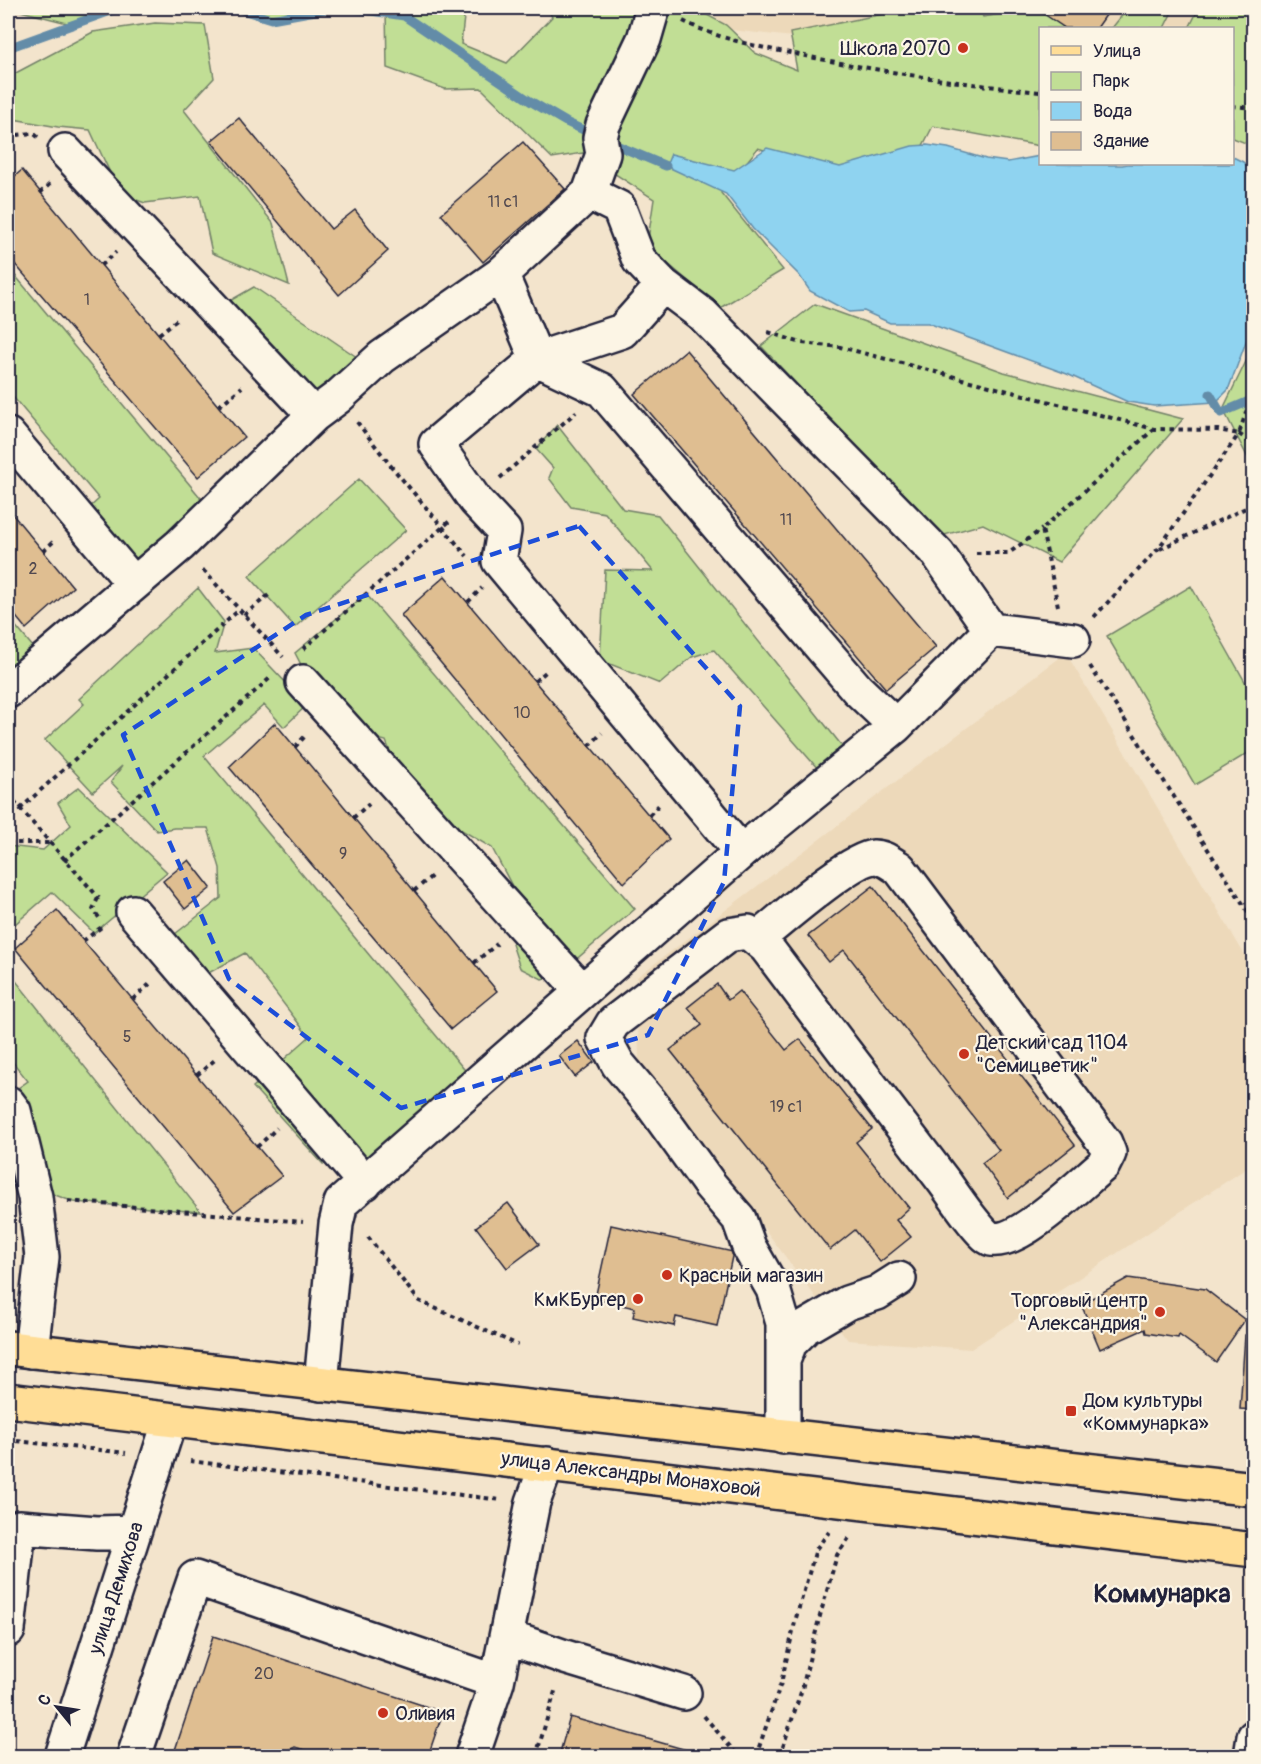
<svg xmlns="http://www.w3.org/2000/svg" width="1261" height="1764" viewBox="0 0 1261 1764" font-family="Pangolin,sans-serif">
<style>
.built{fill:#edd9ba}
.green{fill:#c1de95;stroke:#728068;stroke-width:1.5}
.water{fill:#8fd3f0;stroke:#638ca8;stroke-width:1.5}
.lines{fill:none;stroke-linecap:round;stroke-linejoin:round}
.stream{stroke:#638ca8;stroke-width:9}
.building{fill:#dfbe91;stroke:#22223b;stroke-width:1.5}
.minor-casing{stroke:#22223b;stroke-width:38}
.major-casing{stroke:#22223b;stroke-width:38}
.path{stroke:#22223b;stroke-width:4;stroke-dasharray:4.5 4.5;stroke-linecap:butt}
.minor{stroke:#fcf5e5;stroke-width:33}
.major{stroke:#ffdd96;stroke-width:33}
.marked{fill:none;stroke:#1d4ed8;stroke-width:4.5;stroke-dasharray:12 8;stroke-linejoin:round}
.poi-dot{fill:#c8321e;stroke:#fcf5e5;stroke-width:2}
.labels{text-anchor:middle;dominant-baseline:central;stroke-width:4.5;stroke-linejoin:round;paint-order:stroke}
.number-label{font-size:16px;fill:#514950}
.poi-label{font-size:20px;fill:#22223b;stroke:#fcf5e5;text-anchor:start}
.street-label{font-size:20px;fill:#22223b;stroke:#fcf5e5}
.district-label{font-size:26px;font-weight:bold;fill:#22223b;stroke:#fcf5e5}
</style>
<rect width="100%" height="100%" fill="#f3e4cc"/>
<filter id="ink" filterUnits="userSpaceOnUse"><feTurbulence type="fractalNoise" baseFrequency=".0167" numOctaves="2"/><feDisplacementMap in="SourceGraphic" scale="12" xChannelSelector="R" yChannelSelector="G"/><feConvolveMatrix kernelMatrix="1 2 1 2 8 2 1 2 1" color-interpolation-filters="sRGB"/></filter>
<g filter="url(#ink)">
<!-- built -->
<path class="built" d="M705 8H1237L1212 28H1040V65L731 30Z
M1066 653 1253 969V1164L971 1349 848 1340 639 1062 637 977Z"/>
<!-- green -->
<path class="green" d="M9 8H114L115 9 67 23Z
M234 8H312L309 13C285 14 256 18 234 8Z
M386 8H465L461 44 507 63 552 17 547 8H694L726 25 755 53 797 70 790 33 912 8H980L983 17 1038 8 1071 28H1040V146L933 126 902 186H883L758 148 721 193 783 270 720 308 647 246 654 199 583 153 552 158 481 88 445 89 387 68Z
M1128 8H1174L1164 28H1112Z
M1202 8H1253V146L1233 138 1232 28H1189L1198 10Z
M155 23 205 25 214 78 184 110 273 223 289 285 212 253 200 196 145 203 120 194 90 130 58 127 8 118V70L12 75 93 32Z
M8 267 210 509 134 571 79 517 99 499 8 391Z
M254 287 373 368 313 420 226 303Z
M815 304 1004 372 1183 419 1059 562 983 524 934 538 862 454 761 346Z
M1253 347 1254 468H1253L1223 409Z
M557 425 623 509 658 515 850 756 826 778 714 650 692 657 660 684 600 660 605 570 653 571 605 513 571 507 549 478 553 468 536 449Z
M359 479 406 530 295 627 249 576Z
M1191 586 1253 696V750L1195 785 1107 636Z
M198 588 224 622 215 653 253 648 307 705 284 727 264 705 204 756 478 1086 378 1162 323 1164 253 1087 309 1037 245 953 181 988 147 956 221 898 220 868 208 828H174L157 831 111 782 122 766 93 792 45 740 84 704 79 699Z
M366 594 635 909 559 974 542 979 520 968 512 944 530 920 492 848 408 798 386 741 323 724 309 680 295 653Z
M8 617 43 659 8 688Z
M79 787 167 872 94 933 52 892 8 930V846L43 850 71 825 58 803Z
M8 971 201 1212 74 1202 28 1185 8 1095 28 1081 8 1056Z"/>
<!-- water -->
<path class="water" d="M927 145 948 148 986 159 1008 162 1040 156V164L1122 165 1128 164H1232L1233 157 1243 162 1253 171V323L1228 390 1216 402 1154 406 1128 402 1067 374 928 323H890L864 311 849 312 810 291 799 275 753 229 726 194 666 166 671 154 734 170 767 148 840 167 912 146Z"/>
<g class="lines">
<!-- stream -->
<path class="stream" d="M236 8 271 19 332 8
M352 8 404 16 530 101 566 122 594 135
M8 48 119 8
M609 142 666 166
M1210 394 1221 413 1254 399"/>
</g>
<!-- building -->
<path class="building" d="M1035 8H1111L1097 28H1065Z
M239 118 331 229 355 210 388 251 339 295 211 141Z
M523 142 565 189 483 262 441 214Z
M22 170 244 437 198 477 8 256V182Z
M686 350 936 647 886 689 634 394Z
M8 509 73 587 26 629 8 607Z
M445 576 669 839 624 883 401 615Z
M275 723 497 991 451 1029 229 767Z
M189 860 211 888 185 909 163 881Z
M873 886 1075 1145 1008 1198 982 1163 999 1150 844 950 829 962 808 936Z
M57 910 282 1176 234 1212 15 948Z
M717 984 728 1000 739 991 786 1050 800 1039 872 1129 856 1142 909 1208 896 1220 911 1237 880 1262 855 1230 830 1250 670 1050 702 1025 688 1007Z
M578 1041 594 1062 575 1077 559 1056Z
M508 1203 539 1244 507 1268 476 1227Z
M611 1225 733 1252 717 1326 676 1317 674 1326 633 1317 635 1308 595 1299Z
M1128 1278 1205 1289 1245 1320 1216 1362 1179 1335 1178 1338 1146 1333 1145 1329 1100 1349 1081 1304Z
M1245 1335H1254V1410L1240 1409Z
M213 1636 443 1712 428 1756H324L295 1747 277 1756H173Z
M570 1717 708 1756H559Z"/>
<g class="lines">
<defs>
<path id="minor" d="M65 151 314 415
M589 193 603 154 600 138 603 125 644 39 653 8
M501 274 537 359 602 390 857 689 896 726
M663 285 622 331 537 359 436 444 475 500 504 531 499 561 741 852
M8 435 134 584
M303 682 582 991
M8 691 180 545 314 415 338 397 382 357 501 274 589 193 619 208 639 260 663 285 703 315 938 554 991 630
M133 912 365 1183
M757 939C780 921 849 859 874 857 884 857 890 863 899 868L1105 1143 1109 1153 1103 1165C1081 1183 1019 1245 991 1239 982 1237 952 1193 945 1183 885 1105 825 1026 766 947L748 932 728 935 613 1023 604 1038 618 1064 650 1102 710 1185 739 1219 749 1247 773 1289 783 1323V1437
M8 1103 14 1111 35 1197 42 1257 31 1351
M784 1358 790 1343 806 1327 847 1303 877 1293 899 1279
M321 1384 336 1224 341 1203 741 852 896 726 991 630 1073 640
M8 1630 19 1527 97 1533 134 1532
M507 1637 565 1657 684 1693
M62 1756 170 1420
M134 1756 195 1578 497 1682 533 1502 547 1464
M472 1756 497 1682
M1251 1756 1254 1737"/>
<path id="major" d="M8 1348 1254 1489
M8 1400 1254 1550"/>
</defs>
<!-- minor casing -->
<use href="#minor" class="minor-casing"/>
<!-- major casing -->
<use href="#major" class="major-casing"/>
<!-- path -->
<path class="path" d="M683 21C724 42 771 49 815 58 890 73 965 84 1040 92
M1232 106 1254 108
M8 136 33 133 38 137
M40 193 52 182
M101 265 116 252
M768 332 801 343 840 347 1154 429 1218 430 1239 434 1254 388
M159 334 178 319
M219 406 242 387
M357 422 391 466 467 556
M500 478 576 412
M1160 549 1254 504
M43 551 54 541
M976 553H1009L1042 529
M203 570 283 657
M468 602 482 588
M1058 606 1042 529 1154 429
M244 615 270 594
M1094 617 1158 549 1239 434 1254 445
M303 649 451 520
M1090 666 1254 921
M535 681 548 670
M589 746 602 733
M295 747 306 735
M8 795 99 898
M20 809 239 610
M649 815 659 805
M353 818 369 804
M8 843H49
M64 861 270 678
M414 891 433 875
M98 898 93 909 100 919
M83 941 103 926
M474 963 497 944
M133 999 151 983
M197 1075 217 1058
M257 1147 277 1128
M68 1201 303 1222
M368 1237 419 1301 518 1345
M8 1440 126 1453
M190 1461 501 1500
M704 1716 738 1756
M536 1756 556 1688
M756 1756 781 1683 796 1618 816 1549 829 1532
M780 1756 802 1689 818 1623 837 1555 851 1535"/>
<!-- minor -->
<use href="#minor" class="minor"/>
<!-- major -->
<use href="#major" class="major"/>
</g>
</g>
<!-- marked area -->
<path class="marked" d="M579 526 740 706 724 882 648 1035 401 1108 229 979 123 735 306 615Z"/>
<!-- markers -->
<g class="poi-dot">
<circle cx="963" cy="48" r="6"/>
<circle cx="964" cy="1054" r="6"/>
<circle cx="667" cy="1275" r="6"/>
<circle cx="638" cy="1299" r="6"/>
<circle cx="1160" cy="1312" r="6"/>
<rect x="1065" y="1405" width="12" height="12" rx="3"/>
<circle cx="383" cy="1713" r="6"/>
</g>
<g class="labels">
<!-- number labels -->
<g class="number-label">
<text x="503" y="202">11 с1</text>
<text x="87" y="300">1</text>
<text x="786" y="520">11</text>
<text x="33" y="569">2</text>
<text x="522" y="713">10</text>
<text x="343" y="854">9</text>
<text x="127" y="1037">5</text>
<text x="786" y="1107">19 с1</text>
<text x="264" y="1674">20</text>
</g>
<!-- poi labels -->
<g class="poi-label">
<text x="951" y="48" text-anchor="end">Школа 2070</text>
<text x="976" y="1042">Детский сад 1104<tspan x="976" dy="23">"Семицветик"</tspan></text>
<text x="679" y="1275">Красный магазин</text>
<text x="626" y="1299" text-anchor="end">КмКБургер</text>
<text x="1148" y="1300" text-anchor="end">Торговый центр<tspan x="1148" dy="23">"Александрия"</tspan></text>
<text x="1083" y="1400">Дом культуры<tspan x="1083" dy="23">«Коммунарка»</tspan></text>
<text x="395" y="1713">Оливия</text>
</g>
<!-- street labels -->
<g class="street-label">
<text transform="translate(631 1474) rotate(7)">улица Александры Монаховой</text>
<text transform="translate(116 1588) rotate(-72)">улица Демихова</text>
</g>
<!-- district labels -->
<g class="district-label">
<text x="1162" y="1594">Коммунарка</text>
</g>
</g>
<!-- margin -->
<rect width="1261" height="1764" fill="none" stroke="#fcf5e5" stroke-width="30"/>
<rect x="15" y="15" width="1231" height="1734" fill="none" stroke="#22223b" stroke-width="2" filter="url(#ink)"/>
<!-- legend -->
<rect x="1039" y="27" width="195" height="138" fill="#fcf5e5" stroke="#a5a1a1" stroke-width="1.5"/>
<rect x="1051" y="46" width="30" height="9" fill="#ffdd96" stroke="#a5a1a1" stroke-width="1.5"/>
<text x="1093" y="57" font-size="18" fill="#22223b">Улица</text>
<rect x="1051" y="72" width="30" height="18" fill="#c1de95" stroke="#a5a1a1" stroke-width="1.5"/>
<text x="1093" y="87" font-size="18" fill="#22223b">Парк</text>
<rect x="1051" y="102" width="30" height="18" fill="#8fd3f0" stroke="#a5a1a1" stroke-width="1.5"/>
<text x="1093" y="117" font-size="18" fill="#22223b">Вода</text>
<rect x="1051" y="132" width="30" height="18" fill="#dfbe91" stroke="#a5a1a1" stroke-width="1.5"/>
<text x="1093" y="147" font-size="18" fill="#22223b">Здание</text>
<!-- north arrow -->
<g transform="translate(57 1707) rotate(300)" stroke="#fcf5e5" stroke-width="4.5" paint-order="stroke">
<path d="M0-4.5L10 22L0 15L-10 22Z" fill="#22223b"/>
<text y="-9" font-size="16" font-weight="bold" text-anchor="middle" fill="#22223b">С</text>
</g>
</svg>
